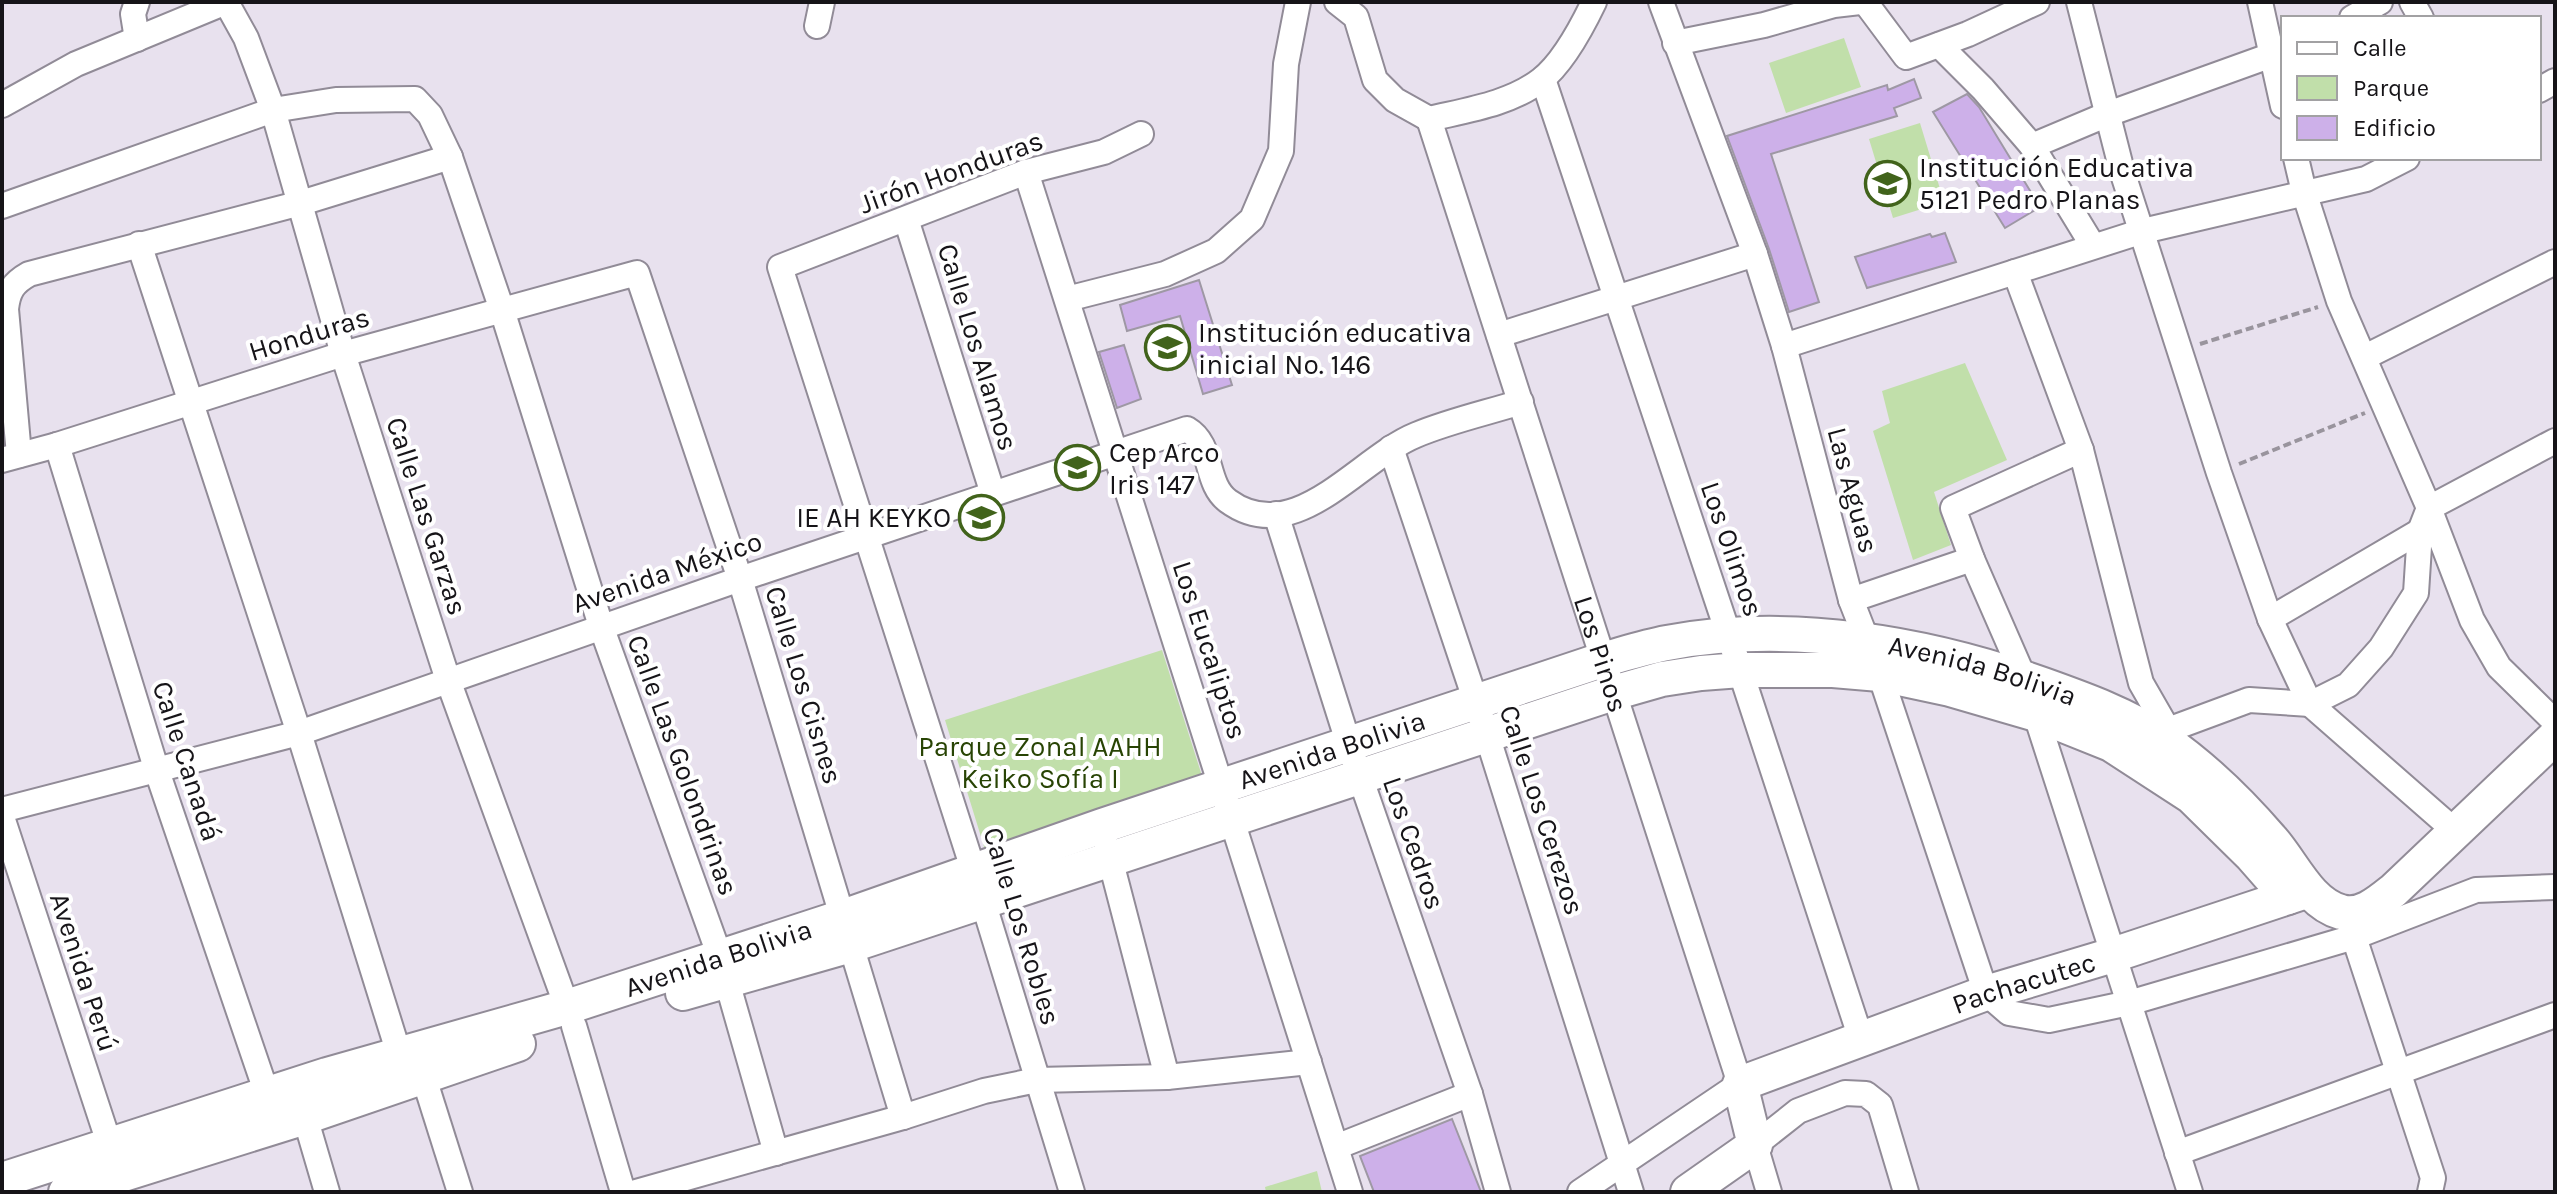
<svg xmlns="http://www.w3.org/2000/svg" width="2557" height="1194" viewBox="0 0 2557 1194" font-family="Karla,sans-serif">
<style>
.green{fill:#c1dfaa}
.building{fill:#cdb0e9;stroke:#9e98a4;stroke-width:2}
.lines{fill:none;stroke-linecap:round;stroke-linejoin:round}
.street-casing{stroke:#918b97;stroke-width:28}
.secondary-casing{stroke:#918b97;stroke-width:38}
.path{stroke:#99949d;stroke-width:4;stroke-dasharray:8 4;stroke-linecap:butt}
.street{stroke:#fff;stroke-width:24}
.secondary{stroke:#fff;stroke-width:34}
.labels{text-anchor:middle;dominant-baseline:central;stroke-width:8;stroke-linejoin:round;paint-order:stroke}
.poi-label{font-size:28px;fill:#161418;stroke:#fff;text-anchor:start}
.street-label{font-size:28px;fill:#161418;stroke:#fff}
.park-label{font-size:28px;fill:#284404;stroke:#fff}
</style>
<rect width="100%" height="100%" fill="#e8e1ee"/>
<!-- green -->
<path class="green" d="M1844 38 1861 87 1786 113 1769 63Z
M1920 123 1944 202 1893 218 1869 139Z
M1965 363 2007 460 1934 492 1951 545 1913 560 1873 431 1890 423 1882 391Z
M1162 650 1203 779 986 853 945 720Z
M1317 1171 1322 1192H1266L1265 1187Z"/>
<!-- building -->
<path class="building" d="M1914 79 1921 98 1894 108 1897 116 1771 154 1819 302 1789 312 1769 249 1727 136 1887 85 1888 90Z
M1967 94 1979 107 2040 207 2005 228 1933 112Z
M1945 233 1956 262 1867 288 1855 257 1930 234 1932 237Z
M1199 280 1232 385 1203 394 1180 316 1127 331 1120 305Z
M1124 345 1141 399 1117 408 1099 352Z
M1452 1119 1481 1192H1374L1360 1156Z"/>
<g class="lines">
<defs>
<g id="street">
<path d="M137 2 133 14 137 39"/>
<path d="M226 2 246 38 273 110 343 354 448 680 567 1007"/>
<path d="M1337 2 1356 17 1375 80 1395 100 1429 119C1467 110 1510 104 1541 80 1563 63 1582 27 1594 2"/>
<path d="M1661 2 1755 254 1784 346 1851 600 1880 674 1986 993 2009 1013 2049 1020 2129 1003 2354 937 2476 890 2555 887"/>
<path d="M1865 2 1906 57 1968 34 2037 2"/>
<path d="M2079 2 2122 171 2219 473 2270 619 2310 704 2455 831"/>
<path d="M2260 2 2283 106"/>
<path d="M2412 2 2421 18"/>
<path d="M2352 18 2380 2"/>
<path d="M817 26 822 2"/>
<path d="M1675 43 1764 25 1834 5 1860 2"/>
<path d="M1939 45 1983 89 2032 146 2093 246"/>
<path d="M1543 79 1729 636 1861 1039"/>
<path d="M2539 90 2555 81"/>
<path d="M2 105 76 64 226 2"/>
<path id="s1" d="M1429 119 1740 1084 1580 1192"/>
<path d="M2032 146 2108 114 2283 51"/>
<path d="M2296 158 2304 192 2339 301 2429 508 2472 620 2499 667 2555 722"/>
<path d="M1026 172 1350 1192"/>
<path d="M2 206 273 110 336 100 415 99 430 115 450 157 502 310 601 626 720 957 776 1153"/>
<path d="M906 219 993 494"/>
<path d="M139 244 299 733 399 1054"/>
<path d="M2015 272 2081 450 2141 683 2168 730 2164 740"/>
<path d="M1067 299 1165 274 1216 251 1252 219 1281 151 1286 64 1298 2"/>
<path d="M1499 335 1755 254"/>
<path d="M1784 346 2143 231 2366 179 2407 158"/>
<path d="M2365 357 2555 262"/>
<path d="M57 445 156 768 267 1094"/>
<path d="M1391 448 1487 735 1631 1192"/>
<path d="M2081 450 1953 508 1972 559 2024 678 2190 1192"/>
<path d="M19 455 6 309C8 291 13 283 29 274L301 203 450 157"/>
<path d="M2 460 57 445 343 354 637 273 740 579 903 1117"/>
<path d="M1276 514 1349 745 1470 1094 1498 1192"/>
<path d="M1851 600 1972 559"/>
<path d="M2270 619 2420 531"/>
<path d="M2168 730 2249 700 2310 704 2348 685 2381 648 2416 593 2420 531 2429 508 2555 441"/>
<path d="M2 810 299 733 740 579 1187 429C1214 445 1204 483 1228 501 1295 550 1359 458 1416 435 1449 421 1486 413 1521 402"/>
<path d="M2 817 110 1146"/>
<path d="M1107 847 1167 1077"/>
<path d="M2352 924 2354 937 2433 1178 2430 1192"/>
<path d="M574 1026 623 1192"/>
<path d="M423 1075 460 1192"/>
<path d="M305 1117 327 1192"/>
<path d="M1336 1147 1470 1094"/>
<path d="M2177 1153 2555 1015"/>
<path d="M636 1192 903 1117 984 1091 1037 1080 1167 1077 1309 1062"/>
<path d="M1072 1192 974 872 780 267 1026 172 1104 152 1141 134"/>
<path d="M1769 1192 1755 1145 1798 1111 1845 1093 1866 1094 1880 1105 1906 1192"/>
</g>
<g id="secondary">
<path d="M683 993 851 945 1613 693 1662 679 1701 673 1741 670H1833L1880 674 1950 689 2036 714 2111 744 2191 796 2252 856 2288 897"/>
<path id="s2" d="M2 1180 327 1075 567 1007 843 917 1102 826 1602 660C1624 654 1645 647 1667 643 1790 620 1926 643 2043 685 2085 700 2127 715 2164 740 2203 767 2240 803 2271 839 2292 862 2308 903 2341 912 2361 918 2379 902 2394 890L2555 737"/>
<path d="M66 1192 305 1117 518 1044"/>
<path id="s3" d="M1688 1192 1755 1145 1740 1084 1986 993 2113 955 2306 891"/>
</g>
</defs>
<!-- street casing -->
<use href="#street" class="street-casing"/>
<!-- secondary casing -->
<use href="#secondary" class="secondary-casing"/>
<!-- path -->
<path class="path" d="M2200 344 2318 307
M2239 464 2365 413"/>
<!-- street -->
<use href="#street" class="street"/>
<!-- secondary -->
<use href="#secondary" class="secondary"/>
</g>
<!-- icons -->
<defs>
<symbol id="school-ring" viewBox="-11 -11 22 22"><circle r="9.5" fill="#fff" stroke="#41631b" stroke-width="1.5"/><path d="M0-5L7-2L0 1L-7-2ZM-4 1L0 2.5L4 1V4Q0 6-4 4Z" fill="#41631b"/></symbol>
<symbol id="university-ring" viewBox="-11 -11 22 22"><circle r="9.5" fill="#fff" stroke="#41631b" stroke-width="1.5"/><path d="M0-5L7-2L0 1L-7-2ZM-4 1L0 2.5L4 1V4Q0 6-4 4Z" fill="#41631b"/></symbol>
</defs>
<g fill-rule="evenodd">
<use href="#school-ring" x="1862" y="158" width="51" height="51"/>
<use href="#school-ring" x="1142" y="322" width="51" height="51"/>
<use href="#university-ring" x="1052" y="442" width="51" height="51"/>
<use href="#school-ring" x="956" y="492" width="51" height="51"/>
</g>
<g class="labels">
<!-- poi labels -->
<g class="poi-label">
<text x="1919" y="167">Institución Educativa<tspan x="1919" dy="32">5121 Pedro Planas</tspan></text>
<text x="1198" y="332">Institución educativa<tspan x="1198" dy="32">inicial No. 146</tspan></text>
<text x="1109" y="452">Cep Arco<tspan x="1109" dy="32">Iris 147</tspan></text>
<text x="951" y="517" text-anchor="end">IE AH KEYKO</text>
</g>
<!-- street labels -->
<g class="street-label">
<text transform="translate(951 172) rotate(-20)">Jirón Honduras</text>
<text transform="translate(309 334) rotate(-17)">Honduras</text>
<text transform="translate(978 347) rotate(73)">Calle Los Alamos</text>
<text transform="translate(1853 490) rotate(75)">Las Aguas</text>
<text transform="translate(427 516) rotate(72)">Calle Las Garzas</text>
<text transform="translate(1732 549) rotate(71)">Los Olimos</text>
<text transform="translate(667 572) rotate(-19)">Avenida México</text>
<text transform="translate(1210 650) rotate(72)">Los Eucaliptos</text>
<text stroke="none"><textPath href="#s1" startOffset="562">Los Pinos</textPath></text>
<text stroke="none"><textPath href="#s2" startOffset="2070">Avenida Bolivia</textPath></text>
<text transform="translate(804 685) rotate(73)">Calle Los Cisnes</text>
<text stroke="none"><textPath href="#s2" startOffset="1398">Avenida Bolivia</textPath></text>
<text transform="translate(187 761) rotate(72)">Calle Canadá</text>
<text transform="translate(683 765) rotate(70)">Calle Las Golondrinas</text>
<text transform="translate(1542 810) rotate(72)">Calle Los Cerezos</text>
<text transform="translate(1414 843) rotate(71)">Los Cedros</text>
<text transform="translate(1022 926) rotate(73)">Calle Los Robles</text>
<text stroke="none"><textPath href="#s2" startOffset="750">Avenida Bolivia</textPath></text>
<text transform="translate(84 972) rotate(72)">Avenida Perú</text>
<text stroke="none"><textPath href="#s3" startOffset="446">Pachacutec</textPath></text>
</g>
<!-- park labels -->
<g class="park-label">
<text x="1040" y="746">Parque Zonal AAHH<tspan x="1040" dy="32">Keiko Sofía I</tspan></text>
</g>
</g>
<!-- border -->
<rect width="2557" height="1194" fill="none" stroke="#161418" stroke-width="8"/>
<!-- legend -->
<rect x="2281" y="16" width="260" height="144" fill="#ffffff" stroke="#a2a1a3" stroke-width="2"/>
<rect x="2297" y="42" width="40" height="12" fill="#ffffff" stroke="#a2a1a3" stroke-width="2"/>
<text x="2353" y="56" font-size="24" fill="#161418">Calle</text>
<rect x="2297" y="76" width="40" height="24" fill="#c1dfaa" stroke="#a2a1a3" stroke-width="2"/>
<text x="2353" y="96" font-size="24" fill="#161418">Parque</text>
<rect x="2297" y="116" width="40" height="24" fill="#cdb0e9" stroke="#a2a1a3" stroke-width="2"/>
<text x="2353" y="136" font-size="24" fill="#161418">Edificio</text>
</svg>
